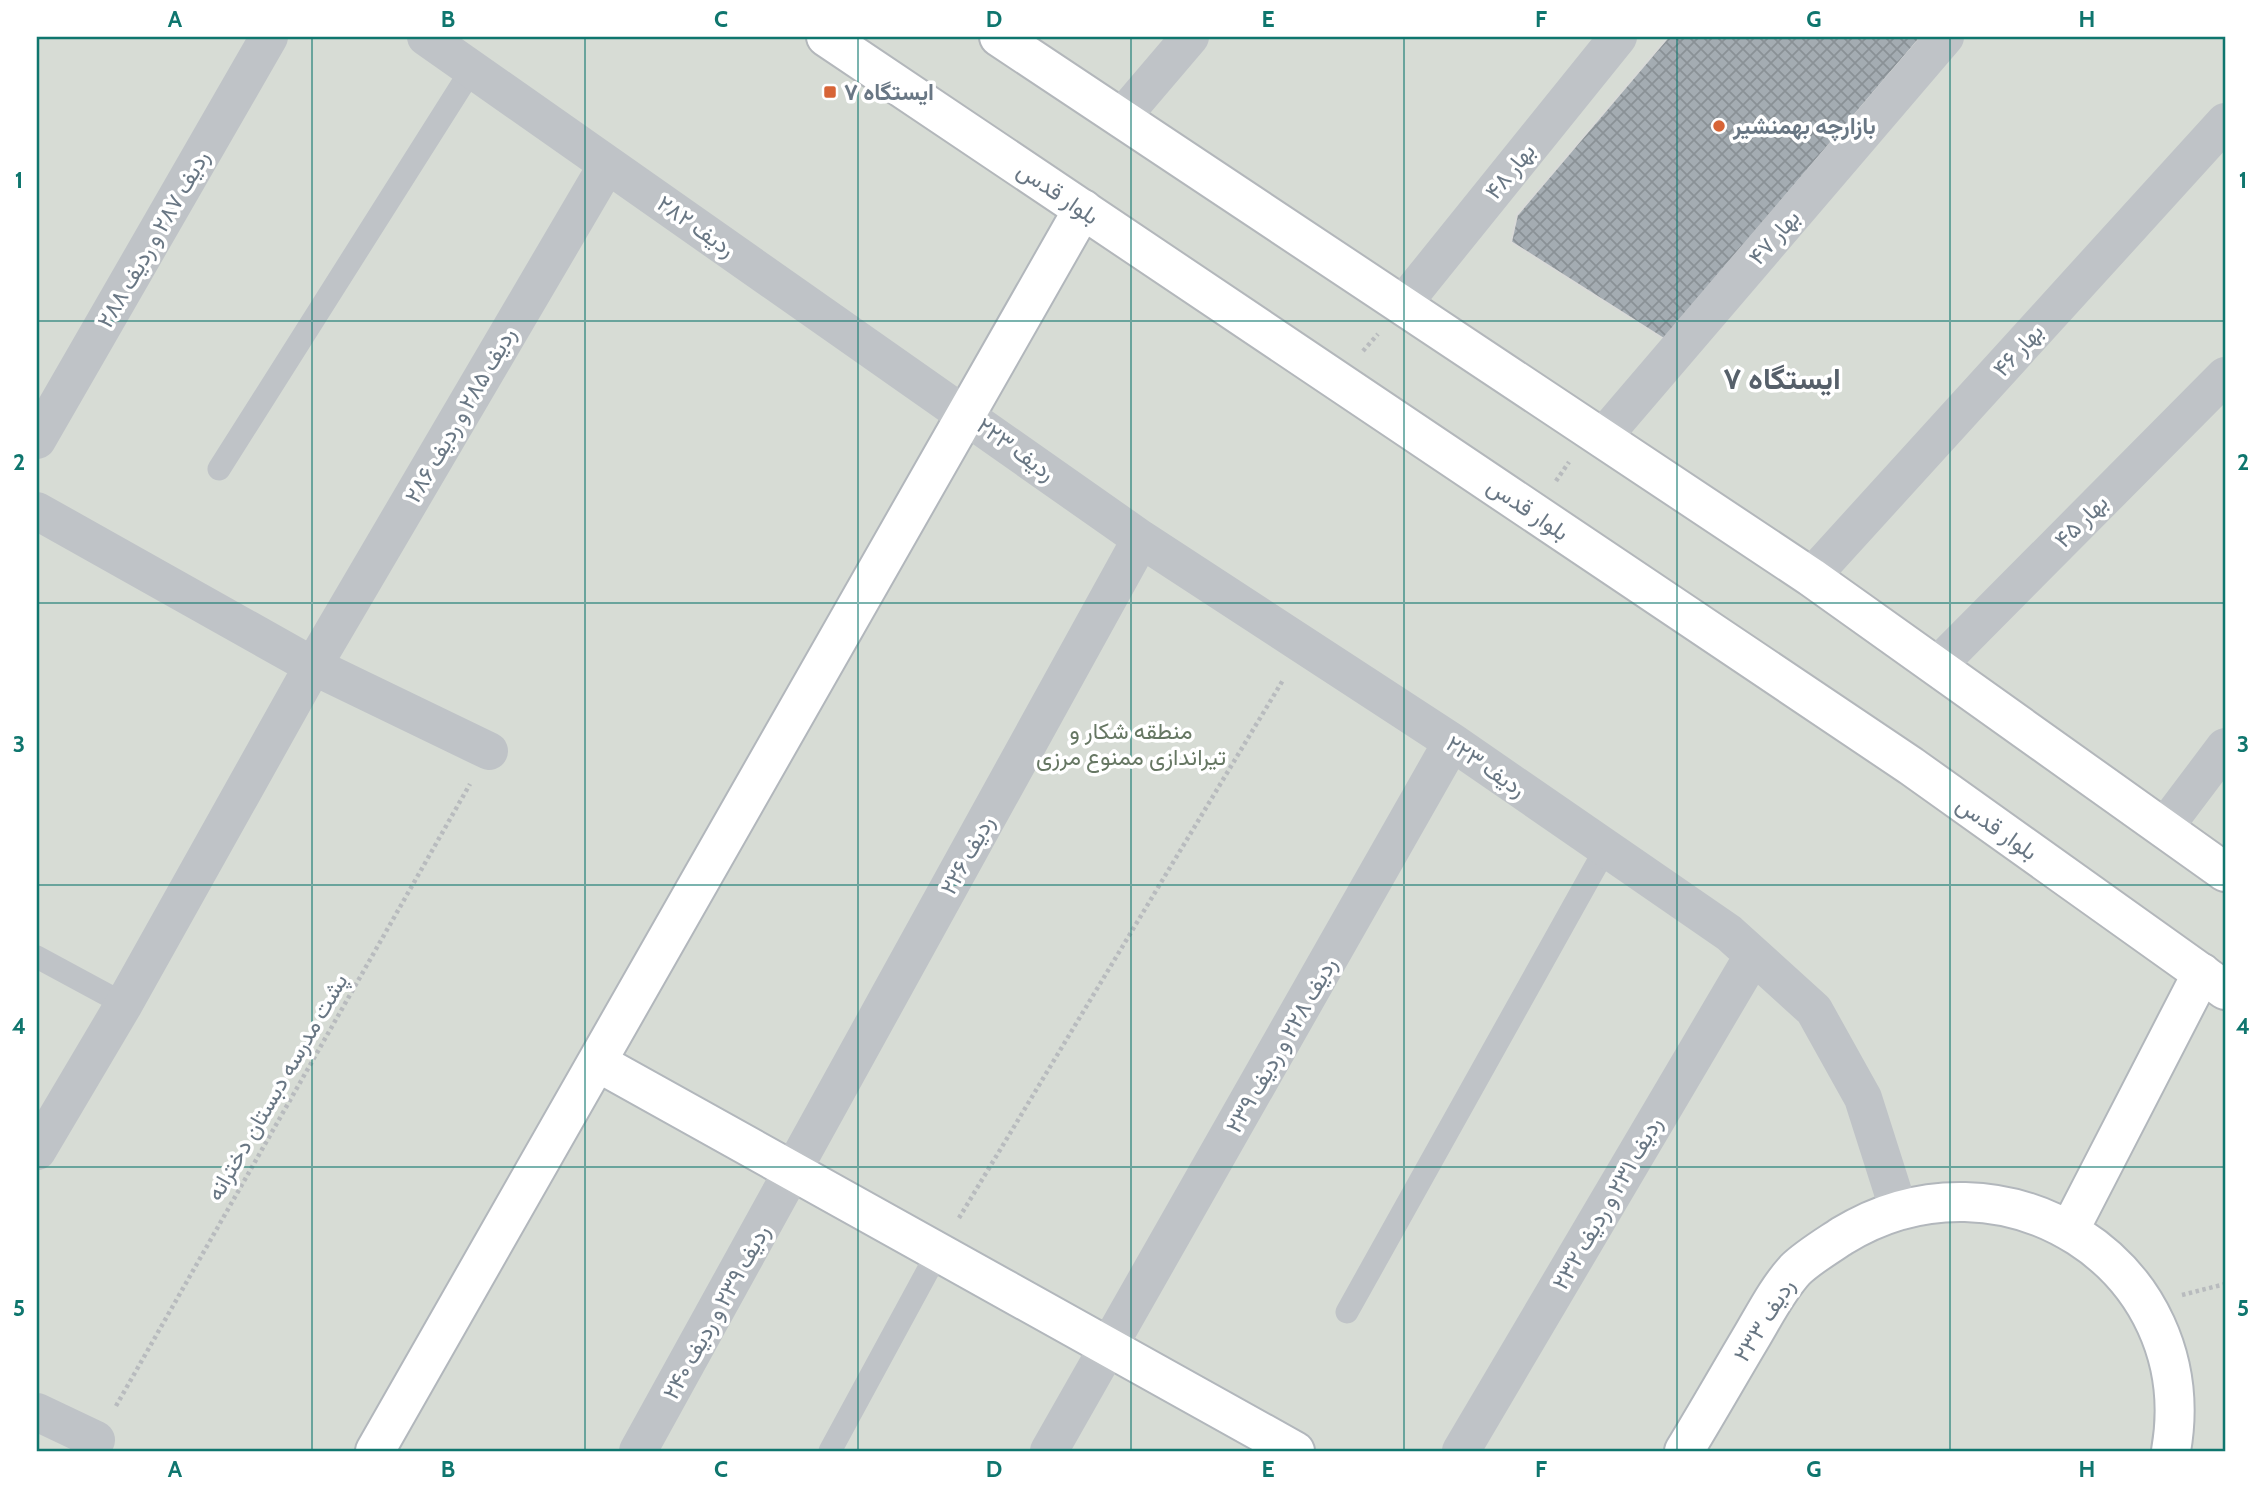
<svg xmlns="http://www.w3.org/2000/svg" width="2262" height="1488" viewBox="0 0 2262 1488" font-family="Cabin,Vazirmatn,sans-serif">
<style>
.park{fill:#d7dcd5}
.building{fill:url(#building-cross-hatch);stroke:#d9dad8;stroke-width:2}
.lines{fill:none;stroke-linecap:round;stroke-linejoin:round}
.secondary-casing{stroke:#b2b7bc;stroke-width:42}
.primary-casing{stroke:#b3b7bb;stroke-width:42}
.path{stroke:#b8bbbe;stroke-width:4.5;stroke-dasharray:3.5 3.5;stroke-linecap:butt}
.lane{stroke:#bfc3c7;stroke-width:23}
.street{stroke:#bfc3c7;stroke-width:38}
.secondary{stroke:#fff;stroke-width:38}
.primary{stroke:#fff;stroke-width:38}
.grid{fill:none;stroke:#0f766e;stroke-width:2;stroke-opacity:0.55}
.poi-dot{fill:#d76436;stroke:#fff;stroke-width:2.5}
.labels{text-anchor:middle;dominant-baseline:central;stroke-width:7;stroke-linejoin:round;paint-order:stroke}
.poi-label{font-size:23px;font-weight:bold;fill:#697784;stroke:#fff;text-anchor:start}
.street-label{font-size:23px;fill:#697784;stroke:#fff}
.park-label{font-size:23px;fill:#667763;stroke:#fff}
.district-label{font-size:30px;font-weight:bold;fill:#56606a;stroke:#fff}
.neatline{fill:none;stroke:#0f766e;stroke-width:2.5}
.grid-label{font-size:23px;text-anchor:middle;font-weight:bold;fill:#0f766e}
</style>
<defs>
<pattern id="building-cross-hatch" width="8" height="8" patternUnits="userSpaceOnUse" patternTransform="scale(1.75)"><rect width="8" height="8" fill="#a4acb2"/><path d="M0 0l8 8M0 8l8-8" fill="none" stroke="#8a9196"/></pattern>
</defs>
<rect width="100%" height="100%" fill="#f8f8f5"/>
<!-- park -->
<path class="park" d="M37 37H2225V1451H37Z"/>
<!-- building -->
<path class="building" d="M1668 37H1921L1664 339 1511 242 1517 215Z"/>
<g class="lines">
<defs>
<path id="secondary" d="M597 1062 1295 1451
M2070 1229 2202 973
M375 1451 1083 209
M1684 1451C1706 1415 1727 1378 1749 1341 1763 1318 1776 1291 1795 1270 1807 1258 1827 1246 1842 1236 2001 1138 2204 1264 2171 1451"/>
<path id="primary" d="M826 37 1911 766 2225 990
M999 37 1811 577 2225 872"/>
</defs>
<!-- secondary casing -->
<use href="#secondary" class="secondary-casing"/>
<!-- primary casing -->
<use href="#primary" class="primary-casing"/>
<!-- path -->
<path class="path" d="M1363 351 1378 334
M1556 481 1569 462
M959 1218 1283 680
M2182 1295 2225 1284
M116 1406 470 784"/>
<!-- lane -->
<path class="lane" d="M219 469 472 69
M37 957 124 1004
M1347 1312 1606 848
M830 1451 938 1252"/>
<!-- street -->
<path class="street" d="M426 37 1141 539 1452 742 1729 933 1814 1010 1863 1098 1899 1211
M1121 118 1190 37
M1402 305 1618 37
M1602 438 1945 37
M37 440 269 37
M37 511 313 666 489 751
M1811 577 2225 122
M1937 666 2225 376
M2164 828 2225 747
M37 1151 124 1004 313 666 607 165
M37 1412 96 1440 90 1451
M638 1451 1141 539
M1049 1451 1452 742
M1461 1451 1753 956"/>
<!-- secondary -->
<use href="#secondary" class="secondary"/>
<!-- primary -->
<use href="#primary" class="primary"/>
</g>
<!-- grid -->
<path class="grid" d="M312 37V1451M585 37V1451M858 37V1451M1131 37V1451M1404 37V1451M1677 37V1451M1950 37V1451M37 321H2225M37 603H2225M37 885H2225M37 1167H2225"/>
<!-- markers -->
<g class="poi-dot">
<rect x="823" y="85" width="14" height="14" rx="3.5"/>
<circle cx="1719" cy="126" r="7"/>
</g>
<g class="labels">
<!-- poi labels -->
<g class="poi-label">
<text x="844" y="92">ایستگاه ۷</text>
<text x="1733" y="126">بازارچه بهمنشیر</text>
</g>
<!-- street labels -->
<g class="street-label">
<text transform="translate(1510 171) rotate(-51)">بهار ۴۸</text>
<text transform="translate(1058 193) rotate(34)">بلوار قدس</text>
<text transform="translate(696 226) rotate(35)">ردیف ۲۸۲</text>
<text transform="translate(1774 237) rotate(-49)">بهار ۴۷</text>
<text transform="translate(153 239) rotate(-60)">ردیف ۲۸۷ و ردیف ۲۸۸</text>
<text transform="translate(2018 350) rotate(-48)">بهار ۴۶</text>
<text transform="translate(460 415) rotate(-60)">ردیف ۲۸۵ و ردیف ۲۸۶</text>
<text transform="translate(1016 449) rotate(36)">ردیف ۲۲۳</text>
<text transform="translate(1528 509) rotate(34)">بلوار قدس</text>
<text transform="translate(2081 521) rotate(-45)">بهار ۴۵</text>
<text transform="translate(1486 766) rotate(34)">ردیف ۲۲۳</text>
<text transform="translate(1997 828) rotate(35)">بلوار قدس</text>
<text transform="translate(967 855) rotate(-61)">ردیف ۲۲۶</text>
<text transform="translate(1281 1045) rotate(-60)">ردیف ۲۲۸ و ردیف ۲۳۹</text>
<text transform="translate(277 1087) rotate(-60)">پشت مدرسه دبستان دخترانه</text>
<text transform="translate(1607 1203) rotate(-60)">ردیف ۲۳۱ و ردیف ۲۳۲</text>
<text transform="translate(716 1312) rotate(-61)">ردیف ۲۳۹ و ردیف ۲۴۰</text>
<text transform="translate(1764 1320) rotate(-58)">ردیف ۲۳۳</text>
</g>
<!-- park labels -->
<g class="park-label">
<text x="1131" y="731">منطقه شکار و<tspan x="1131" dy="26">تیراندازی ممنوع مرزی</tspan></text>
</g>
<!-- district labels -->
<g class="district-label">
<text x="1782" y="378">ایستگاه ۷</text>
</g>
</g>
<!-- border -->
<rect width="2262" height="1488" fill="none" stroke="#ffffff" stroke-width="77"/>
<rect x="38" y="38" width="2186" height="1412" class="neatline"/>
<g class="grid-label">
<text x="175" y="27">A</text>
<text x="448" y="27">B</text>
<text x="721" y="27">C</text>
<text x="994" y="27">D</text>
<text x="1268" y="27">E</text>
<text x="1541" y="27">F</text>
<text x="1814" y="27">G</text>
<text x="2087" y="27">H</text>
<text x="19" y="188">1</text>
<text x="2243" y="188">1</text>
<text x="19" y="470">2</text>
<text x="2243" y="470">2</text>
<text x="19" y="752">3</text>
<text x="2243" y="752">3</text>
<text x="19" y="1034">4</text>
<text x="2243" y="1034">4</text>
<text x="19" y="1316">5</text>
<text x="2243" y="1316">5</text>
<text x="175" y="1477">A</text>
<text x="448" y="1477">B</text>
<text x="721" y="1477">C</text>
<text x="994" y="1477">D</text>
<text x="1268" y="1477">E</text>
<text x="1541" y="1477">F</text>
<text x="1814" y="1477">G</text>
<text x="2087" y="1477">H</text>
</g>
</svg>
